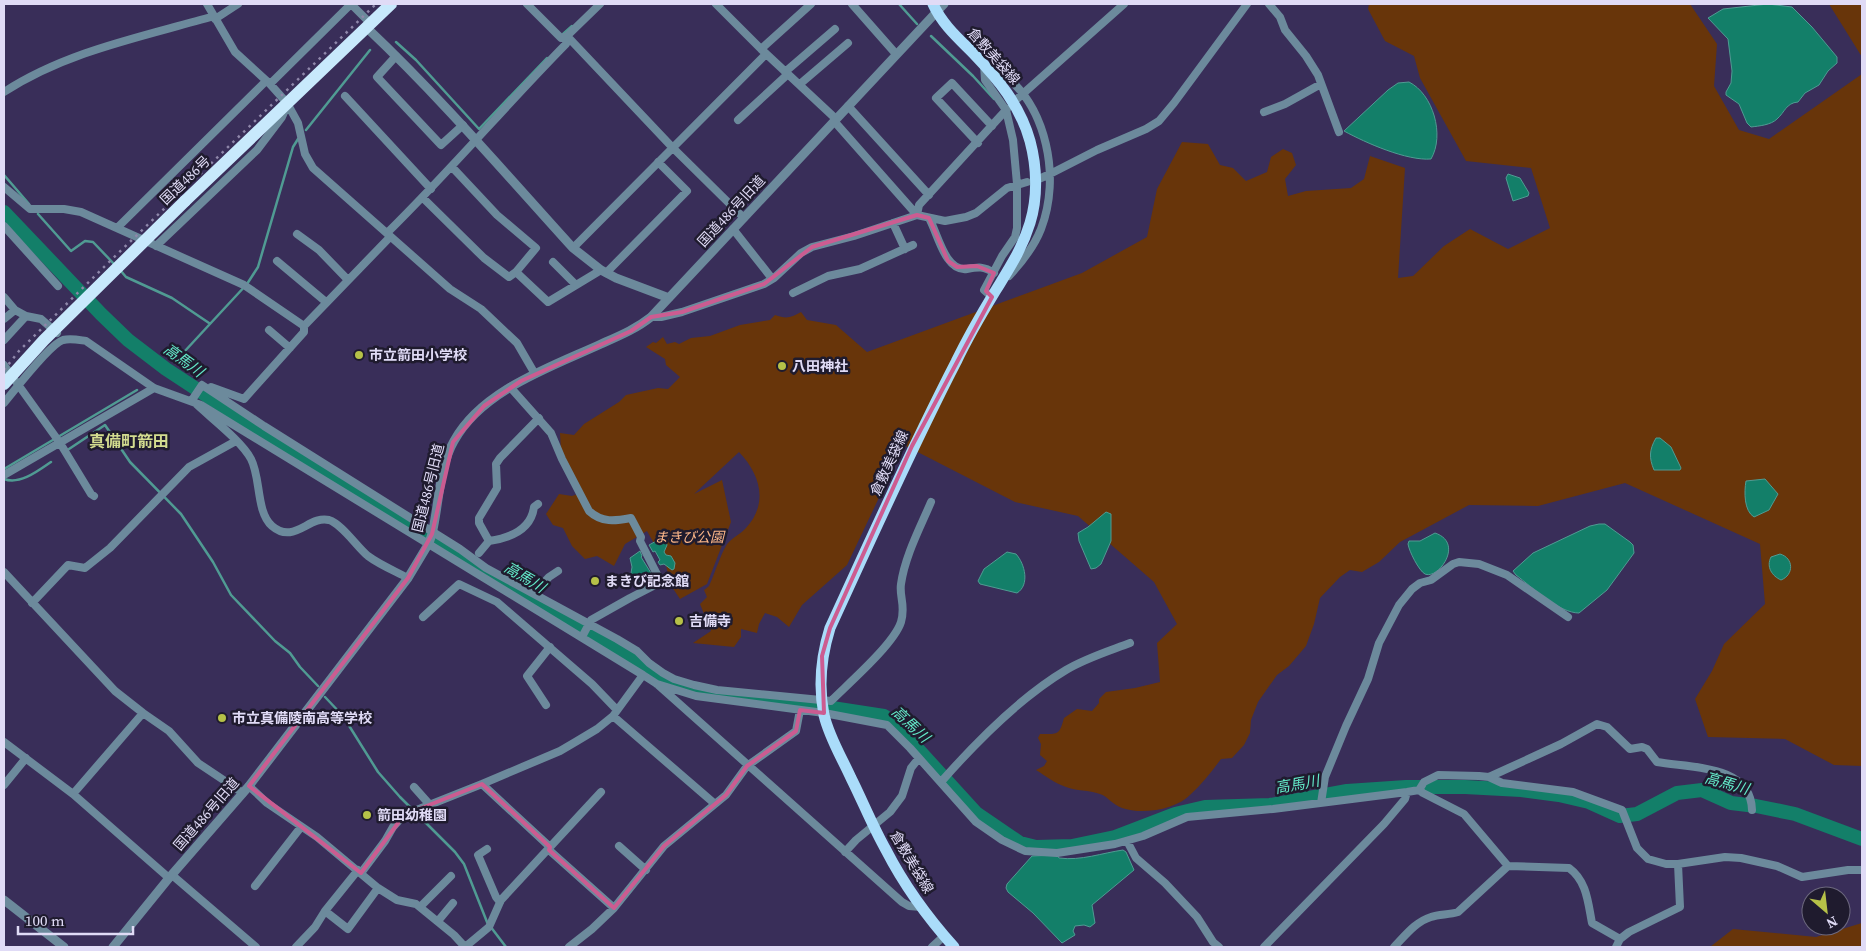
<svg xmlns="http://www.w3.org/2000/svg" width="1866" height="951" viewBox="0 0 1866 951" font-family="'Source Serif 4','Noto Sans JP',serif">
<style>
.green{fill:#68350a}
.water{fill:#137f69;stroke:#509b93}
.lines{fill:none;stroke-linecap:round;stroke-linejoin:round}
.stream{stroke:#509b93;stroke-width:2.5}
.river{stroke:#137f69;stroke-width:14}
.minor{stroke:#6c8a9c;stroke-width:8}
.tertiary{stroke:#6c8a9c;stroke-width:9}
.primary{stroke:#aadcfa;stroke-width:11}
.trunk{stroke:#c8e9fc;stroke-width:12}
.rail{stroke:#8f87aa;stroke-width:2.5;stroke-dasharray:2.5 5;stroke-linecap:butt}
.trunk-bridge{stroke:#c8e9fc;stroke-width:12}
.marked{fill:none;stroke:#cc5c91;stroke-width:4;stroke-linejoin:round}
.poi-dot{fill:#b6c148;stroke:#1f1b2e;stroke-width:2}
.labels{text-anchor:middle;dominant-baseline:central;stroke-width:5;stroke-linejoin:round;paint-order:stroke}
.street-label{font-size:14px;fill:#e0dbf6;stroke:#1f1b2e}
.poi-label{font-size:14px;font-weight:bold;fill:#e0dbf6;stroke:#1f1b2e;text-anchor:start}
.park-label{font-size:14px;font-style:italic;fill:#fdb789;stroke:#1f1b2e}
.water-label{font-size:15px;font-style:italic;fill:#63e9c8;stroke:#1f1b2e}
.quarter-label{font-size:16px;font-weight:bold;fill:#d3dc8f;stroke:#1f1b2e}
</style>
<rect width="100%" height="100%" fill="#392e59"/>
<!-- green -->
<path class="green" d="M1369 4H1690L1717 44 1714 86 1739 130 1769 139 1862 74V766L1834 765 1785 739 1708 737 1695 699 1712 671 1724 644 1765 604 1760 544 1625 483 1538 506 1469 505 1400 542 1379 562 1362 572 1350 570 1340 577 1320 598 1314 624 1306 646 1289 666 1277 675 1258 702 1251 720 1250 733 1244 745 1232 758 1221 759C1212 771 1202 784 1191 794 1176 810 1142 815 1122 808 1113 805 1107 796 1100 794 1089 790 1076 791 1066 787 1054 783 1046 776 1036 770L1044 766 1047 761 1040 755 1041 744 1038 738 1040 734C1058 734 1059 736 1064 718L1077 709 1092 711 1099 703V699L1106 692 1135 688 1160 682 1157 643 1177 624 1154 582 1078 516 1015 502 904 445 847 565 802 605 789 627 777 617 765 613 759 624 757 633 741 629V637L734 647 693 643 711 631 700 604 707 597 704 590 709 586C714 576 722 550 728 543 733 537 741 534 746 528 769 503 760 474 739 452L694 494 722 480 731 522 707 584 680 599 670 584 666 565 647 531 625 544 614 566 597 556 585 559 572 546 563 528 553 525 546 514 559 494 572 496 583 492 561 450 560 433 574 435 584 424 619 402 626 395 658 388 668 389 680 377 666 365 665 359 646 347 653 342 656 343 663 337 667 344 675 342 679 344 691 338 710 336 740 325 770 320 775 315C786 319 791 318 801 312L807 320 836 325 867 352 1082 273 1147 237 1157 189 1182 142 1208 144 1220 165 1233 168 1246 181 1267 172 1271 157 1283 149 1292 153 1296 165 1285 179 1288 196 1306 191 1351 188 1364 179 1370 156 1405 168 1398 278 1413 276 1444 246 1470 229 1508 249 1550 228 1531 168 1466 161 1420 78 1414 56 1385 41 1368 9Z
M1829 4H1862V57Z
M1862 923V947H1710L1733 929 1816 937Z"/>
<!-- water -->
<path class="water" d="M1768 4 1792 7 1812 27 1837 57V63L1828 71 1819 85 1805 93 1798 102C1786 103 1785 112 1777 119 1771 125 1759 126 1751 127L1747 123 1739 104 1726 95V92L1731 83 1732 71 1728 39 1708 18 1723 9Z
M1409 82C1433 94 1445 135 1431 159 1407 161 1366 143 1344 131L1388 90 1398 83Z
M1508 174 1520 178 1529 193 1528 196 1513 201 1506 178Z
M1656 438H1660L1671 447 1681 468 1680 470H1654C1649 458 1649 450 1656 438Z
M1765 479 1778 494 1769 510 1754 517C1744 511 1744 492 1746 481Z
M1106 512 1111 514V541L1101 564 1096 568 1091 569 1079 541 1078 533 1088 527Z
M1599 524H1605L1630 542 1633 545 1634 553 1607 590 1579 613C1559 613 1532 587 1516 575L1513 571 1533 553 1590 526Z
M1435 533C1465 543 1438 580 1425 574 1419 571 1409 551 1408 544L1409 541H1420Z
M658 540 666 542 667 545 664 552 666 555 671 556 675 563 674 569 672 570 664 564 660 565 658 562 660 560 655 551 653 552 649 545Z
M640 551 642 556 641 557 651 573 648 582 642 580 635 583 630 579 632 567 630 558Z
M1007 552 1016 554C1025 564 1030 585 1017 593L980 584 978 581 984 569Z
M1780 554C1794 558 1794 575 1781 580 1772 576 1766 567 1771 557Z
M1123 850 1126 852 1134 870 1092 905 1095 923 1090 927 1084 925 1075 926 1073 931 1075 935 1062 943 1033 913 1008 892 1006 888 1007 884 1032 856 1057 855 1059 858C1081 861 1102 853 1123 850Z"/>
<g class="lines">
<!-- stream -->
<path class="stream" d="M899 4 917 24
M563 34 572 26
M931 36 973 76 994 99
M396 42 416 60 479 129 547 58
M306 130 370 50
M4 175 29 204
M38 214 71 251 85 241 93 242 115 265
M121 271 126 277 172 298 209 323
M184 352 247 284 258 267 293 147 298 139
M163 371 168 367
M66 451 105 425 130 462 181 514 213 562 231 595 275 641 290 653 300 667 318 686
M4 469 137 390
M4 479C20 485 38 471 51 462
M325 697 343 716 378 772 400 797 455 852 464 864 487 922 506 947"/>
<!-- river -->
<path class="river" d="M4 212 101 314 128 340 166 369 350 490 489 575 608 644 657 677 689 689 716 695 806 704 884 716 894 723 976 813 1020 843 1036 847 1072 846 1115 837 1175 814 1205 807 1270 805 1347 791 1406 787H1465L1521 790 1559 795 1589 802 1620 816 1637 814 1677 793 1702 790 1731 803 1756 806 1795 814 1862 839"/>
<!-- minor -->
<path class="minor" d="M207 4 235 52 270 84 287 103 298 123 305 154 313 168 450 289 481 309 517 343 535 374
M351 4 371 24
M527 4 561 38 567 36 600 4
M716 4 761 49 836 119
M852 4 896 54
M1269 4 1280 17 1285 30 1306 56 1318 75 1339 132
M215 19 238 4
M567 36 672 147 744 218
M761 49 811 4
M396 56 377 77 441 145 463 125
M785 72 835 29
M270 84 351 4
M800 84 848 43
M4 92C67 51 142 37 214 16
M345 96 431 189
M1017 99 1124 4
M848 106 929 195
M1264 112 1285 104 1321 84
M738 120 788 74
M834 121 917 215 945 221 966 217 976 213 1007 188 1027 182
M978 143 936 98 952 83 992 126
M452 167 497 215 536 248 516 272
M1041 178 1050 174 1097 150 1146 129 1159 121 1174 103 1247 4
M4 187 30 209H64L81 212 244 285 304 326 390 237
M423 198 484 258 509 277 516 272 548 302 601 270
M917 215 919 205 1007 109
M929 218C938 234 945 272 967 269 978 267 984 266 994 273
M893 223 905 249
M4 226 58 286
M117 228 266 81
M733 229 770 276 774 278
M387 233C449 172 505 106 566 44L567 36
M297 234 319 250 348 280
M156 246 257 150 282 117 286 108
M573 248 766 54
M277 261 326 302
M553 262 576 285
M606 273 687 191 658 162
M793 293 828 276 860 269 913 245
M4 297 15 310 26 316 41 319 57 333
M992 297 984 290 1002 256 1015 237 1017 228V184L1013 140 1006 110 985 80 984 65C990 67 997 69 1002 73 1047 107 1061 177 1041 229 1034 247 1022 262 1009 276
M651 317H661L682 312 764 284 774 278 801 253 812 247 854 236 917 215
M4 319 15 310
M269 330 290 348
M4 340 26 316
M4 365 60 443 91 494 94 496
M202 385 264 426 460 549 486 568 617 639 637 651 649 663 663 673 674 679 694 685 717 690 831 701C849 683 894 644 901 622 906 605 899 597 901 584 905 556 920 528 931 502
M202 385 192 400C208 416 241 440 251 459 261 478 256 512 272 526 294 545 309 515 329 520 342 524 357 547 368 556 380 565 395 571 408 578
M211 387 244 399 304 332V326
M510 387 551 433 562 459 589 511C602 523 615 521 631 518L641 537 640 541 661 582 630 598 591 620 582 637
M4 403C14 391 50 344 63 340 71 338 79 340 86 341L154 388 201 405 643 675 657 684 902 902 909 906 921 907
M4 475 154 388
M489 541C510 538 531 530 534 507L538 504
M479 553 489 541 479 523V518L497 488 496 464 500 458 539 418
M4 572 115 691 143 713 169 731 198 763 243 793
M534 593 549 577 558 571
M32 603 68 565 85 568 110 548 189 467 236 441
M423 617 459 584 497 602 592 684 617 710
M657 684 696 696 824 713 887 725 910 748 976 822 1002 840 1025 851 1057 853 1115 844 1143 836 1187 817 1273 809 1407 792 1419 790 1424 782 1438 775 1479 776 1489 777 1502 783 1573 792 1622 810 1637 848 1648 859 1666 864H1678L1725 857 1741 858 1777 866 1802 877 1848 870H1862
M546 705 527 676 550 647
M613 716 715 804
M4 742 73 794 169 878
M1489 777 1561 744 1597 724 1607 727 1630 749 1642 747 1647 749 1657 762C1689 768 1751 764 1752 810
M941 782C977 741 1019 698 1066 670 1086 658 1109 651 1130 643
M482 784 550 847 601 792
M4 785 26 758
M249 786 267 803 317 837 378 888 397 900 416 904 454 935 465 947
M414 787 430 805
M1419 790 1423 793 1464 814 1508 866 1569 868C1587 881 1588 903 1592 923L1620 939
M73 794 143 713
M1321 803 1325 777 1346 726 1368 679 1379 643 1399 605 1412 589 1420 583 1431 580 1453 564 1459 562 1479 564 1507 575 1568 617
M1127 841 1136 858 1165 883 1197 917 1213 942 1219 947
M619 846 646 870
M487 849 478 855 496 897 500 902
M549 850 614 908
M845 852 856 840 890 812 902 796 911 768 919 758
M361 873 385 841 393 827 404 815 482 784 560 751 577 741 597 729 613 716 643 675
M172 875 256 947
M255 886 301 827
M420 907 451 876
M325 911 358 870
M438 921 453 903
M296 947 315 927 325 911 348 929 378 888
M465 947 489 927 501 900 550 847
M569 947 592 929 614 908 664 846 726 795 747 766 796 731 800 710
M932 947 944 936
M1264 947 1384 824 1405 799 1407 792
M1394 947C1405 936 1415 922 1431 917 1439 914 1449 915 1458 912L1508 866
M1616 947 1620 939 1629 932 1680 907 1678 864"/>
<!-- tertiary -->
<path class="tertiary" d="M367 28C440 97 505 173 573 248L601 270 616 278 669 298
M4 900 64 947
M113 947 169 878 249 786 408 578 429 543 432 534C439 505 439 467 454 441 482 390 551 367 601 344 619 336 636 329 651 317L944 4"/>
<!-- primary -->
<path class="primary" d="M933 4C942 24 958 38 973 53 998 79 1020 105 1030 141 1037 167 1038 197 1030 223 1022 249 1010 267 996 290 982 313 968 337 956 362 911 449 871 539 830 628 821 657 818 685 824 715 829 737 842 758 851 778 863 802 873 827 886 850 904 885 928 918 954 947"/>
<!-- trunk -->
<path class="trunk" d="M185 201 391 4"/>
<!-- rail -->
<path class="rail" d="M4 370 19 351 106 265 376 4"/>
<!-- trunk-bridge -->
<path class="trunk-bridge" d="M4 384 44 340 185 201"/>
</g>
<!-- marked area -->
<path class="marked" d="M917 215 929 218 948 261 957 267 977 266 994 273 986 291 992 297 912 446 830 628 822 656 824 713 800 710 796 731 747 766 726 795 664 846 614 908 549 850 550 847 482 784 404 815 361 873 249 786 408 578 432 534 453 442 484 406 521 381 631 331 651 317 682 312 764 284 812 247Z"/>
<!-- markers -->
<g class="poi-dot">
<circle cx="359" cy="355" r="5"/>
<circle cx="782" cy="366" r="5"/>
<circle cx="595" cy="581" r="5"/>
<circle cx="679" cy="621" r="5"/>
<circle cx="222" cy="718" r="5"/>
<circle cx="367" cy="815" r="5"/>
</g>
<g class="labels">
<!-- street labels -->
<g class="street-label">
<text transform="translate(994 56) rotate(48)">倉敷美袋線</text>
<text transform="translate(185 180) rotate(-44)">国道486号</text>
<text transform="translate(731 211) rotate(-47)">国道486号旧道</text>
<text transform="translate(889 463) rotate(-65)">倉敷美袋線</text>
<text transform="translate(428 488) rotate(-76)">国道486号旧道</text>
<text transform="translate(206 814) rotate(-49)">国道486号旧道</text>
<text transform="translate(912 862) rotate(59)">倉敷美袋線</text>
</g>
<!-- poi labels -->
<g class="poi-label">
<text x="369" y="355">市立箭田小学校</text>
<text x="792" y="366">八田神社</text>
<text x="605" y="581">まきび記念館</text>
<text x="689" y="621">吉備寺</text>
<text x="232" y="718">市立真備陵南高等学校</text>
<text x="377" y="815">箭田幼稚園</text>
</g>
<!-- park labels -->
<g class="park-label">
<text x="689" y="537">まきび公園</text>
</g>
<!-- water labels -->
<g class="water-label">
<text transform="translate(184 360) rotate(36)">高馬川</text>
<text transform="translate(525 577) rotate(31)">高馬川</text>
<text transform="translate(911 724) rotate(43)">高馬川</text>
<text transform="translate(1727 783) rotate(16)">高馬川</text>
<text transform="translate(1297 784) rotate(-10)">高馬川</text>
</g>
<!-- quarter labels -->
<g class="quarter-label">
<text x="129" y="441">真備町箭田</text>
</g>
</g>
<!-- border -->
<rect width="1866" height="951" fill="none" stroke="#e0dbf6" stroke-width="10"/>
<!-- north arrow -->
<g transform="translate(1826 911) rotate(152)"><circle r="24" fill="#1f1b2e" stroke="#6c687e"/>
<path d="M0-4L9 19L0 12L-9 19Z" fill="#b6c148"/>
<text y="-8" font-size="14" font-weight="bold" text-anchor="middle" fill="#e0dbf6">N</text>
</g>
<!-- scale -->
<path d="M18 926v8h115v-8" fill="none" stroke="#e0dbf6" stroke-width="2.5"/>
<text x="25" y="926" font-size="15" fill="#e0dbf6" stroke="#1f1b2e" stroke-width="4" paint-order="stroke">100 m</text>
</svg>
